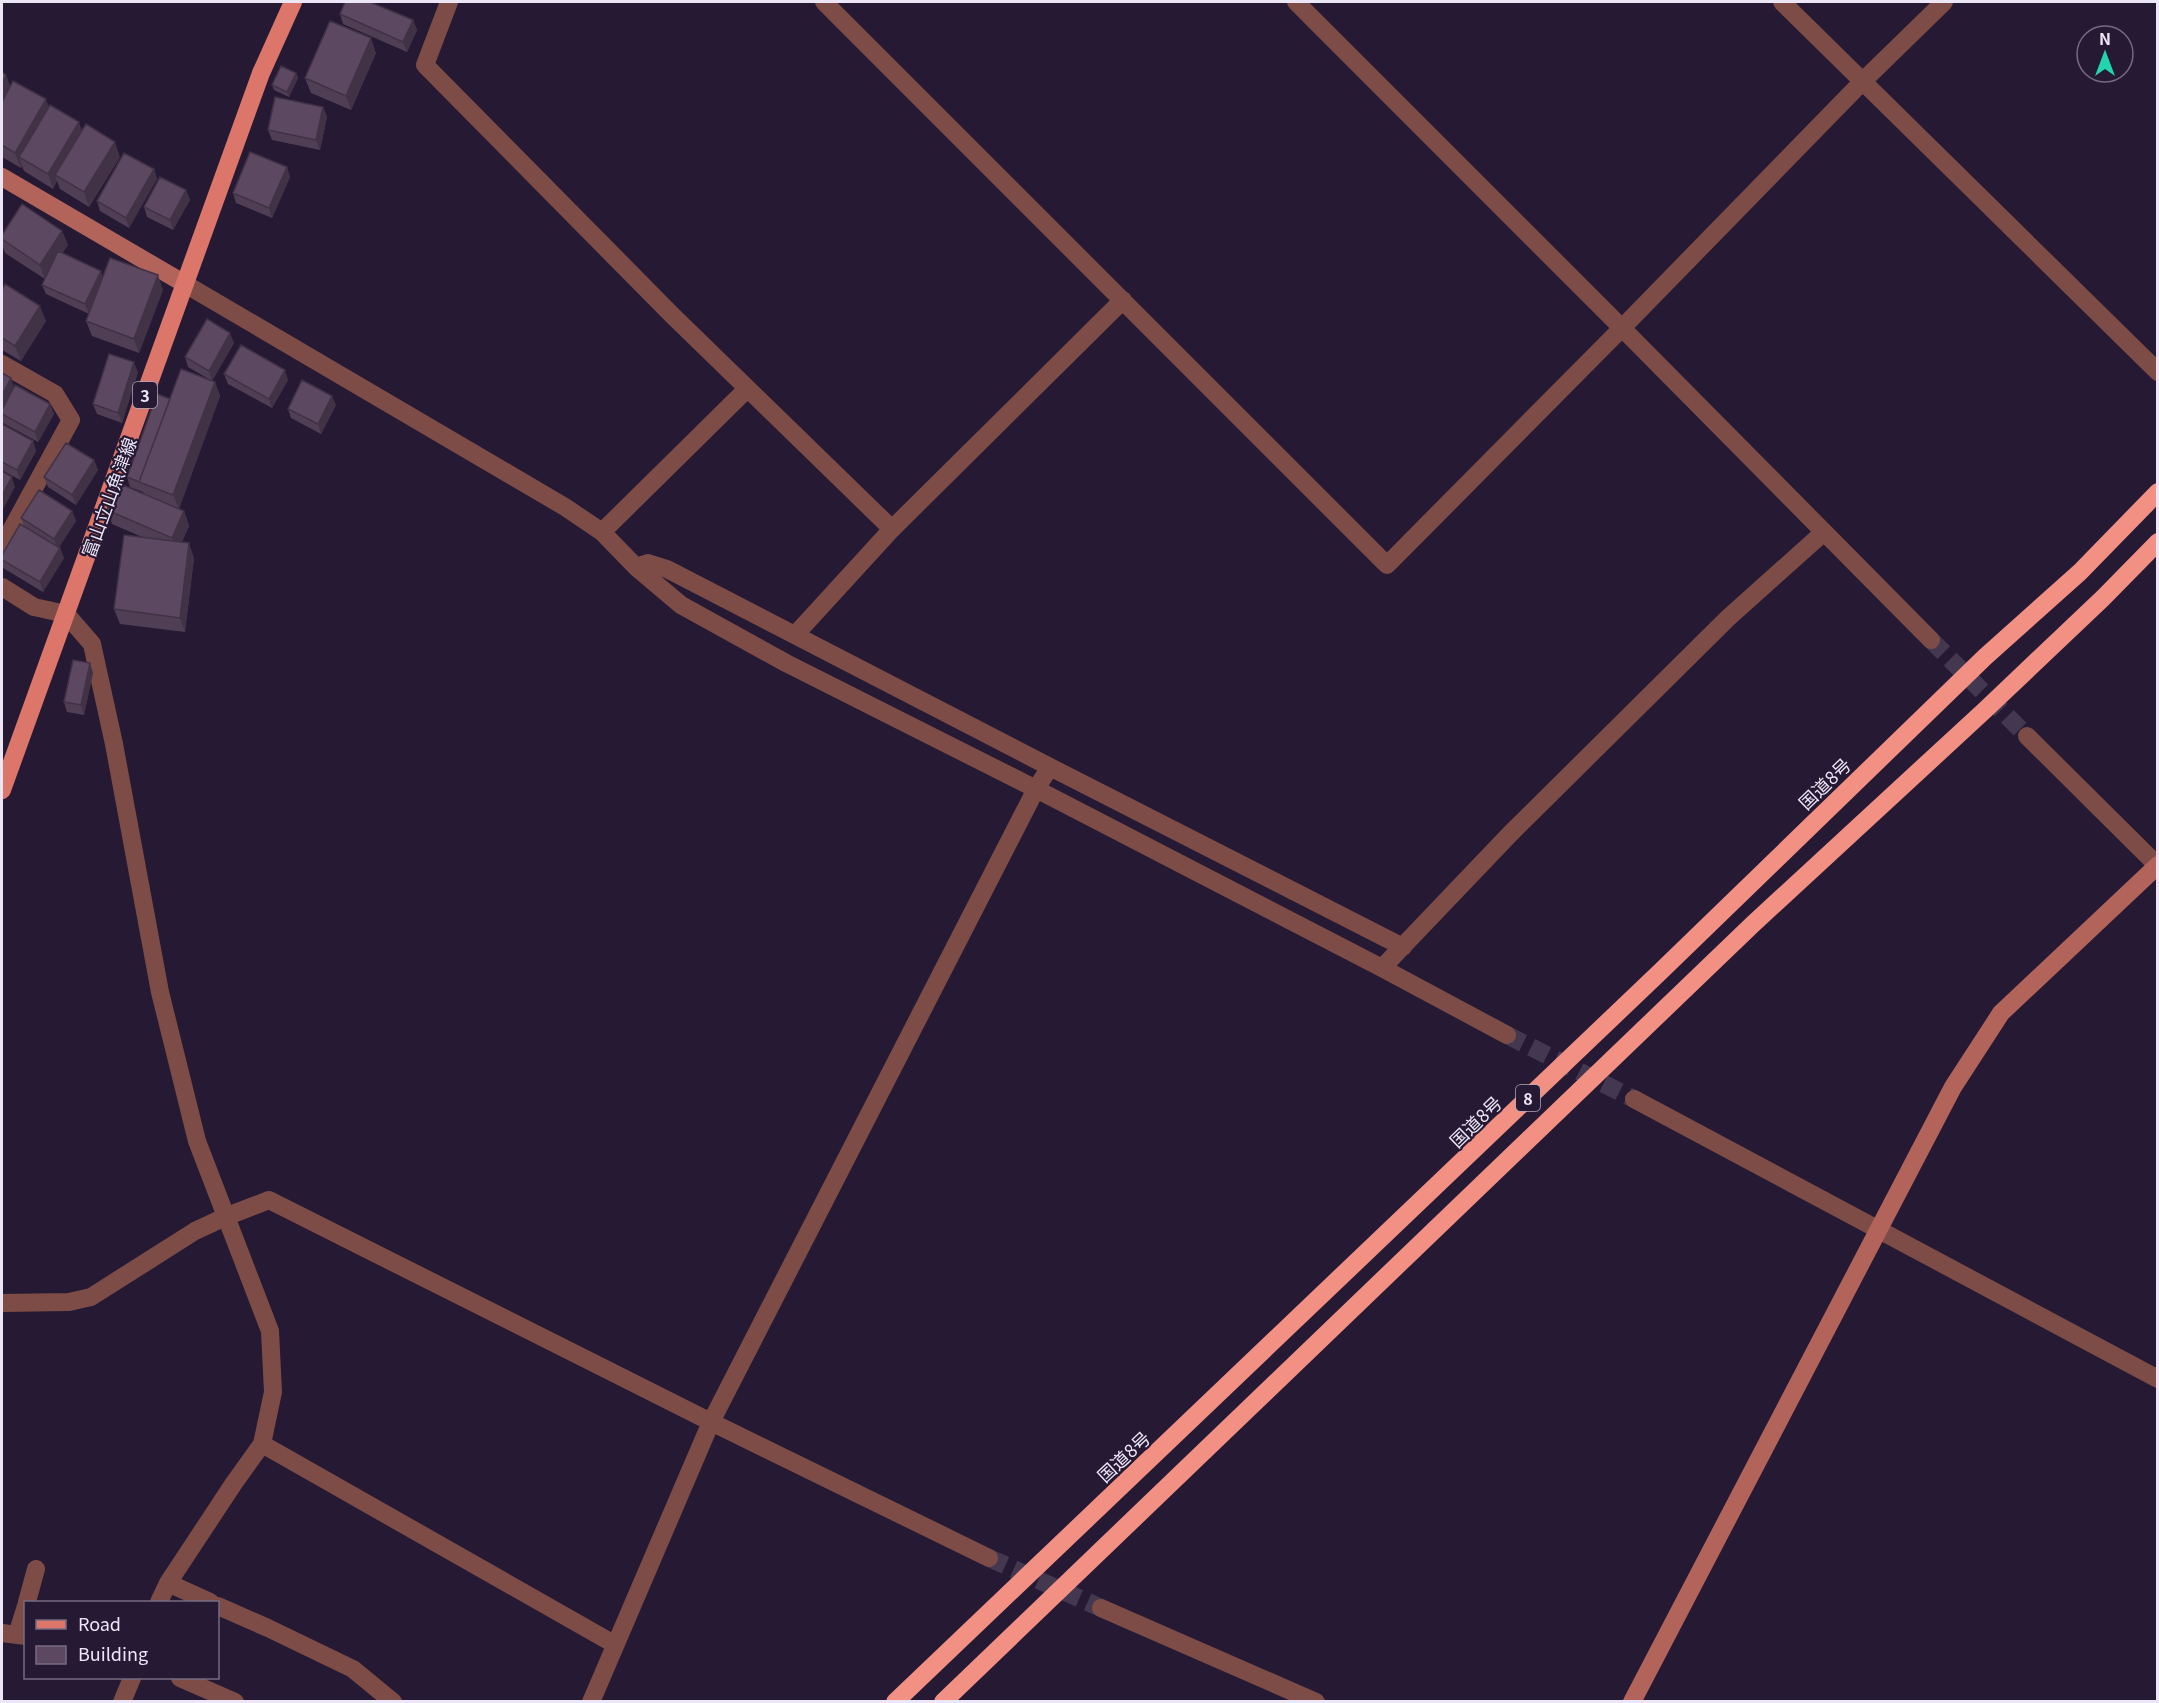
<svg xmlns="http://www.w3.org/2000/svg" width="2159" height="1703" viewBox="0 0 2159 1703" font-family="Georgia,'Noto Sans JP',serif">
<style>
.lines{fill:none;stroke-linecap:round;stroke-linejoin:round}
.street-tunnel{stroke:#433850;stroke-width:18;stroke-dasharray:18 9;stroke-linecap:butt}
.street{stroke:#7e4c46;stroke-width:18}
.secondary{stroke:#b3645a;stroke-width:18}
.primary{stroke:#dc756a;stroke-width:18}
.highway{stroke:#f39084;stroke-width:18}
.wall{fill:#503e54}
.shaded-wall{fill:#413245}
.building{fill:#5d4862;stroke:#413245;stroke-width:1.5}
.labels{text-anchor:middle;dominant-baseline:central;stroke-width:4.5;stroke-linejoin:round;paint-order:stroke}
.shield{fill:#251933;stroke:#b0a8bc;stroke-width:1.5}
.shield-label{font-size:16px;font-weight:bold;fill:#ece6f7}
.street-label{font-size:18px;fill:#ece6f7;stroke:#251933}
</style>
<rect width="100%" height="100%" fill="#251933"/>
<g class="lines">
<!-- street-tunnel -->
<path class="street-tunnel" d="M1931 640 2027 736
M1507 1035 1634 1099
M989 1558 1101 1608"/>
<!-- street -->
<path class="street" d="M449 2 425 65 672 315 892 529
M824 2 1387 565 1622 328 1863 81 1944 2
M1296 2 1622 328 1931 640
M1782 2 2158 372
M185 284 565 507 602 532 636 567 681 605 786 663 1036 789 1382 968 1507 1035
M2 364 55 394 71 420 2 547
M602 532 747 389
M636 567 648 563 667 569 1050 767
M2 587 34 607 66 614 92 644 114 744 160 992 197 1141 270 1331 273 1392 262 1444 234 1483 168 1583
M795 635 892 529 1123 300
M2027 736 2158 866
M1382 968 1510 834 1728 618 1824 532
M1634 1099 2158 1379
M2 1303 69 1302 91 1297 195 1231 225 1217 269 1200 711 1422 989 1558
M262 1444 614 1644
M27 1602 36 1569
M159 1602 168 1583 210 1602
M218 1606 268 1628 353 1669 393 1702
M1101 1608 1316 1702
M2 1633 26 1636
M17 1635 26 1606
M180 1678 235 1702
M122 1702 132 1678
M591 1702 711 1422 1036 789 1050 767 1403 947"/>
<!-- secondary -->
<path class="secondary" d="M2 177 185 284
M1632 1702 1953 1087 2001 1013 2158 865"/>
<!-- primary -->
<path class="primary" d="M2 790 261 73 293 2"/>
<!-- highway -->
<path class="highway" d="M895 1702 1660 972 1985 657 2080 572 2158 492
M943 1702 1753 924 1985 710 2103 598 2158 542"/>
</g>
<!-- wall -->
<path class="wall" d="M340 14 413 20 417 30 407 52 343 24Z
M376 53 351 110 311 93 305 78Z
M2 72 6 75 10 86 49 106 82 131 120 157 89 207 60 189 57 181 53 189 24 171 22 166 21 168 2 157Z
M296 73 298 78 289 97 274 90 272 85Z
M323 107 327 117 320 150 272 140 268 130Z
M287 167 290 177 272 218 236 203 233 193Z
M154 169 157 179 129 228 100 211 97 201Z
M186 190 190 200 173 230 147 217 144 207Z
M62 231 68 245 62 253 103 277 163 290 139 353 92 336 86 321 92 307 89 314 46 294 42 285 45 279 5 253 2 244V235Z
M2 290 46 321 21 361 2 350Z
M234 343 212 381 188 367 185 357Z
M138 372 122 423 97 414 93 404Z
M224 374 288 380 272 408 228 384Z
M215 382 220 396 179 509 184 511 189 526 182 542 194 558 185 632 120 624 114 609 142 537 112 524 107 510 144 494 143 492 130 487 127 477 170 399Z
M14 387 50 404 54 414 38 442 3 423 2 417V414Z
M336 405 321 434 291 418 288 409Z
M2 424 33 441 36 451 20 480 2 470Z
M94 460 98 470 76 505 48 487 44 477Z
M72 511 76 521 59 547 60 548 64 558 43 592 3 568 2 564V555L24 527 21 518Z
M93 673 84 715 67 712 64 702Z"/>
<!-- shaded-wall -->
<path class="shaded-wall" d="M413 20 417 30 407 52 403 42Z
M371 38 376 53 351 110 346 96Z
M296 73 298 78 289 97 287 92Z
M6 75 11 90 2 107V83Z
M46 99 51 114 19 157 22 166 21 168 15 153Z
M323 107 327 117 320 150 316 140Z
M79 122 84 137 55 175 57 181 53 189 48 174Z
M115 142 120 157 89 207 84 192Z
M287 167 290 177 272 218 269 208Z
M154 169 157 179 129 228 126 218Z
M186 190 190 200 173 230 170 220Z
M62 231 68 245 45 279 40 265Z
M101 271 104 281 89 314 85 304Z
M158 275 163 290 139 353 134 339Z
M40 306 46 321 21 361 15 346Z
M230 333 234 343 212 381 209 371Z
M134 362 138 372 122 423 118 413Z
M285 370 288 380 272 408 269 399Z
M11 378 14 388 2 411V395Z
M215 382 220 396 179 509 173 495Z
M332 396 336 405 321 434 318 424Z
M50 404 54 414 38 442 35 432Z
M33 441 36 451 20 480 17 470Z
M94 460 98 470 76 505 72 495Z
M12 477 15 487 2 511V495Z
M72 511 76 521 58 549 54 539Z
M184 511 189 526 177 552 172 538Z
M189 543 194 558 185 632 180 618Z
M60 548 64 558 43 592 40 582Z
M90 663 93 673 84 715 81 705Z"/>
<!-- building -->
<path class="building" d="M345 2H370L413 20 403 42 340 14Z
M330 21 371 38 346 96 305 78Z
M281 66 296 73 287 92 272 85Z
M2 72 6 75 2 83Z
M13 81 46 99 15 153 2 145V102Z
M275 97 323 107 316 140 268 130Z
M50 105 79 122 48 174 19 157Z
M86 124 115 142 84 192 55 175Z
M250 152 287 167 269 208 233 193Z
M124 153 154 169 126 218 97 201Z
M160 177 186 190 170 220 144 207Z
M22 204 62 231 40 265 2 239V235Z
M58 251 101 271 85 304 42 285Z
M110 258 158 275 134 339 86 321Z
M5 284 40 306 15 346 2 338V290Z
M207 319 230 333 209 371 185 357Z
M241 345 285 370 269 399 224 374Z
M109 354 134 362 118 413 93 404Z
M181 369 215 382 173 495 139 482Z
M2 373 11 378 2 395Z
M302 380 332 396 318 424 288 409Z
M15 385 50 404 35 432 2 414V410Z
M157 394 170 399 139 482 127 477Z
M2 424 33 441 17 470 2 462Z
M66 443 94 460 72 495 44 477Z
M2 471 12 477 2 495Z
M118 483 184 511 172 538 107 510Z
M39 490 72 511 54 539 21 518Z
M20 524 60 548 40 582 2 560V555Z
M124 535 189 543 180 618 114 609Z
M73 660 90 663 81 705 64 702Z"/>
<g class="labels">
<!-- shield labels -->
<g class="shield">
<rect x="133" y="382" width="24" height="26" rx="4.5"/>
<rect x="1516" y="1085" width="24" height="26" rx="4.5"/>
</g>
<g class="shield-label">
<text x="145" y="395">3</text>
<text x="1528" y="1098">8</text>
</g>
<!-- street labels -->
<g class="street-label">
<text transform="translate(108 497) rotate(-70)">富山立山魚津線</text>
<text transform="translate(1824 783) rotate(-44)">国道8号</text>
<text transform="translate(1475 1121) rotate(-44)">国道8号</text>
<text transform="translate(1123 1456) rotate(-43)">国道8号</text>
</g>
</g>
<!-- border -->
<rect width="2159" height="1703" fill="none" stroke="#ece6f7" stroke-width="6"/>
<!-- legend -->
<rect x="24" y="1601" width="195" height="78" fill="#251933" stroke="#756b81" stroke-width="1.5"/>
<rect x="36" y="1620" width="30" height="9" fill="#dc756a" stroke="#756b81" stroke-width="1.5"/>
<text x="78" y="1631" font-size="18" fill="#ece6f7">Road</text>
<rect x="36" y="1646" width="30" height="18" fill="#5d4862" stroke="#756b81" stroke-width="1.5"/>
<text x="78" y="1661" font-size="18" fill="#ece6f7">Building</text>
<!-- north arrow -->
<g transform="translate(2105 54)"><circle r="28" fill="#251933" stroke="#756b81" stroke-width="1.5"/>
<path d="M0-4.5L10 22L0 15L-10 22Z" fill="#23d5af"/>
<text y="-9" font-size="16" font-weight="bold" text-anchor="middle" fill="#ece6f7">N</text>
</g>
</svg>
